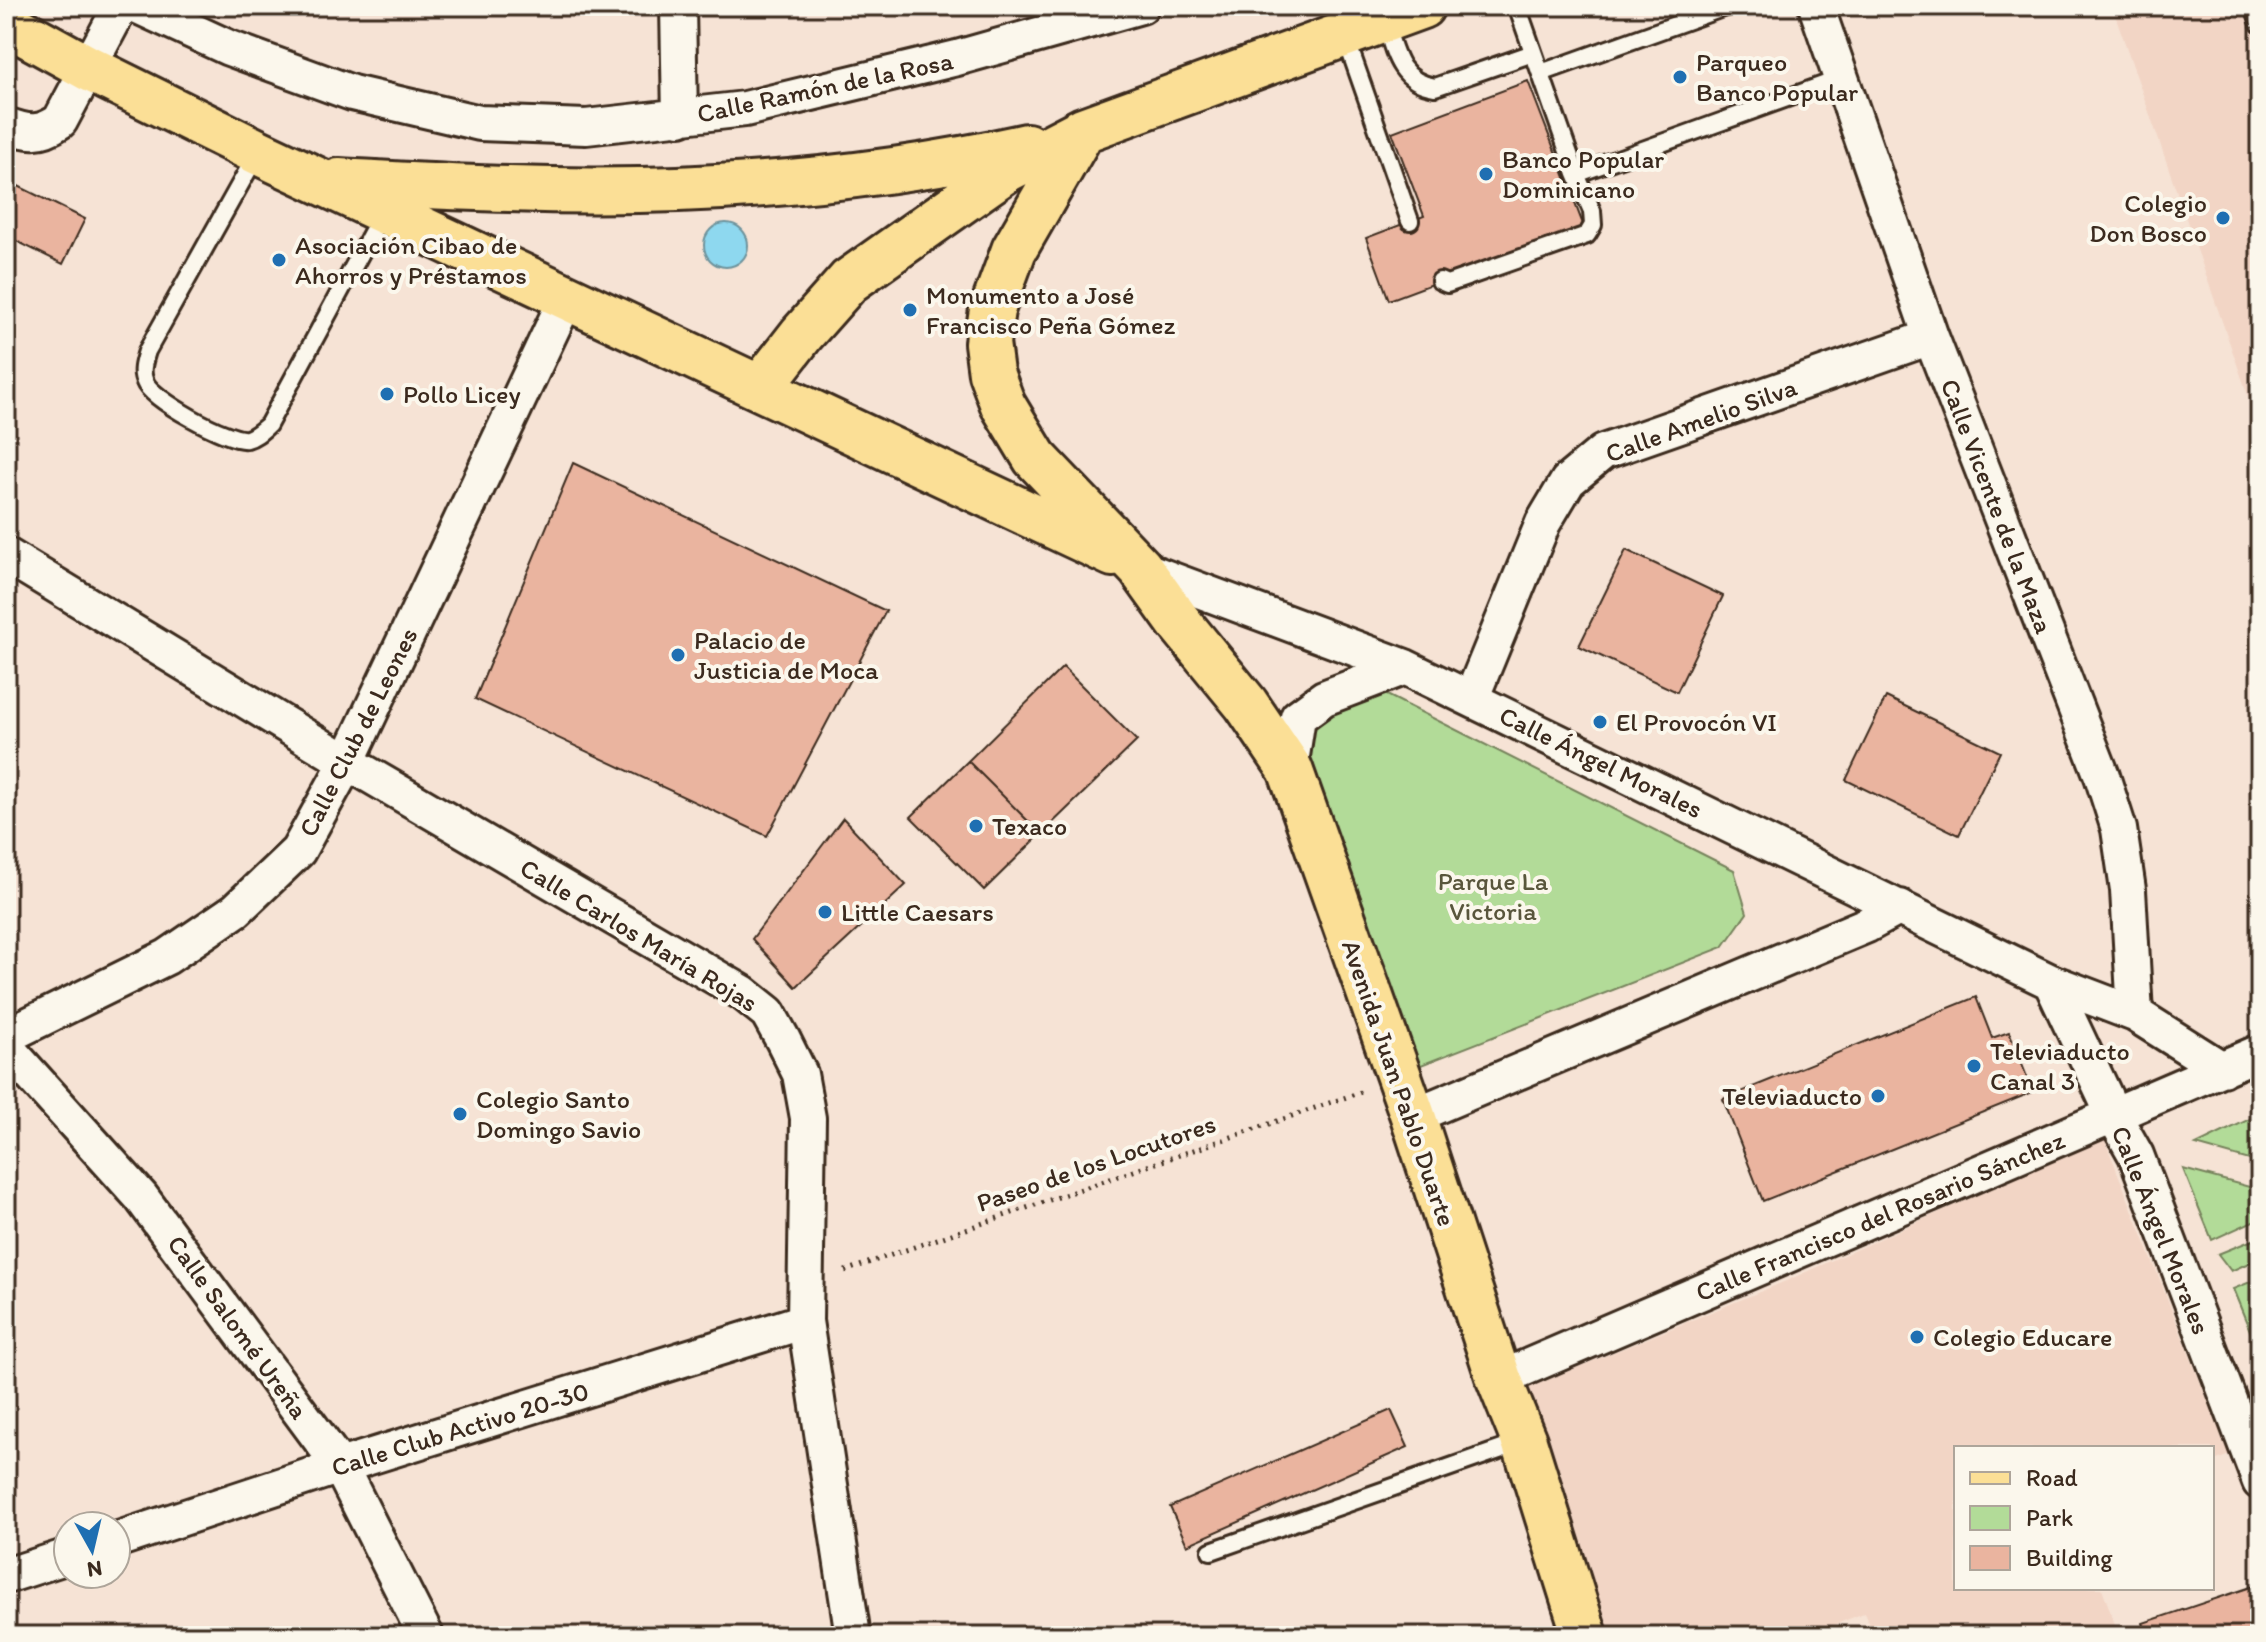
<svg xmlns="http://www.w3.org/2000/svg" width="2266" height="1642" viewBox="0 0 2266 1642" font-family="Itim,sans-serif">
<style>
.built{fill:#f2d5c5}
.green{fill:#b2db98;stroke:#76825b;stroke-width:2}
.water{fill:#8ed8ef;stroke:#6d929b;stroke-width:2}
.building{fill:#eab49f;stroke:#3b2a1e;stroke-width:2}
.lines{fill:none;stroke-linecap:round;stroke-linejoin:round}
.service-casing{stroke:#3b2a1e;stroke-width:22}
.minor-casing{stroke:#3b2a1e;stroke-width:40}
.primary-casing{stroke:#3b2a1e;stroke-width:50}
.path{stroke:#3b2a1e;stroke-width:5;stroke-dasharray:2 6;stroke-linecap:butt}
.service{stroke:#fbf7ec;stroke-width:16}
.minor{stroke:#fbf7ec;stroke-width:34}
.primary{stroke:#fbdf96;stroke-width:44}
.poi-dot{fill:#1f6fb2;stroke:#fbf7ec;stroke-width:3}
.labels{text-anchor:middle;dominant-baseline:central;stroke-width:8;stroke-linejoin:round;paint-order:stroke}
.poi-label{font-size:26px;fill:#3b2a1e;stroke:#fbf7ec;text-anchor:start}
.street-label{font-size:26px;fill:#3b2a1e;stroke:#fbf7ec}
.park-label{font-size:26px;fill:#59563c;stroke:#fbf7ec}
</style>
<rect width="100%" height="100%" fill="#f6e3d5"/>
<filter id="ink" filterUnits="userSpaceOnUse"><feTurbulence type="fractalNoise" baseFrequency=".0125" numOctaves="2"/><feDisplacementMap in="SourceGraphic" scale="16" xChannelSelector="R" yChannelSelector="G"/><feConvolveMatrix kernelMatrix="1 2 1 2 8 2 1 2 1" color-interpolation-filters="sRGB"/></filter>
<g filter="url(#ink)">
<!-- built -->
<path class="built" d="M2112 6H2260V430Z
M2104 1138 2229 1455 2212 1462V1448H1956V1588H2102L2119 1636H1874L1864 1613 1806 1636H1604L1516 1393 1786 1281Z"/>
<!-- green -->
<path class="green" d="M1381 692 1734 870 1747 913 1723 947 1416 1067 1302 741 1335 706Z
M2260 1114V1163L2196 1145Z
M2183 1169 2257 1189 2260 1218 2212 1240Z
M2260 1237V1258L2231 1271 2218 1254Z
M2260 1278V1355L2233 1289Z"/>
<!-- water -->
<path class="water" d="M704 245a22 22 0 1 1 44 0a22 22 0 1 1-44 0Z"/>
<!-- building -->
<path class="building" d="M1528 81 1584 227 1389 300 1366 238 1424 216 1392 132Z
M6 180 85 219 63 264 6 236Z
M573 463 886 611 767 836 475 699Z
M1626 550 1723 596 1677 692 1579 646Z
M1063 667 1137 741 1041 834 968 761Z
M1886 697 2000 752 1959 835 1846 780Z
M968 761 1041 834 984 890 911 817Z
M843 818 906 885 796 987 752 939Z
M1976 997 1992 1038 2009 1032 2033 1092 1763 1201 1723 1099Z
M1391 1410 1408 1447 1187 1545 1170 1507Z
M2254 1586 2260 1604V1636H2148L2143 1623Z"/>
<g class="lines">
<defs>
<path id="service" d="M2254 6 2260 24
M1385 22C1394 51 1399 82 1435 87L1533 53
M1345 36 1410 221
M1541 73 1728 6
M257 154 147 351C144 361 140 372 145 382 151 399 229 442 247 439 255 437 261 431 268 425L383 212
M1576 174 1840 79
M1440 281 1447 284 1587 235 1593 225 1592 211 1576 174 1517 6
M1211 1551 1522 1442"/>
<path id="minor" d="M138 6 229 48 352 93 480 123 586 127 745 109 957 58 1141 6
M678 6 680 118
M1816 6 1931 337 2102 776 2119 829 2128 890 2135 1014
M6 125C28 133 40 135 60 121L121 6
M6 555 347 762 743 993 768 1013 783 1040 800 1074 808 1118 805 1321 853 1636
M1140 568 1405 667 2051 982 2135 1014 2222 1069
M1471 699 1543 523 1568 481 1603 452 1931 337
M1290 769 1298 717 1324 698 1405 667
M2051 982 2114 1116 2136 1155 2260 1482
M6 1036 167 957 236 910 298 851 347 762 567 297
M6 1047 141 1197 340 1466 426 1636
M1413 1116 1867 925 1900 907
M1499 1379 2260 1052
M116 1540 340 1466 805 1321
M6 1576 68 1556"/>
<path id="primary" d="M6 23 88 68 258 152 1113 554
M1083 130 1014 250 992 310 987 343 991 373 1003 405 1035 458 1140 568 1178 621 1246 704 1290 769 1413 1116 1499 1379 1524 1441 1585 1636
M339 181C395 184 452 188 509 189 682 195 858 183 1027 146
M760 388 802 334 849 281 1006 170 1083 130 1422 6"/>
</defs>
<!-- service casing -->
<use href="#service" class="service-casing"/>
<!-- minor casing -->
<use href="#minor" class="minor-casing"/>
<!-- primary casing -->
<use href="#primary" class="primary-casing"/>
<!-- path -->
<path class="path" d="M845 1271 1361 1092"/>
<!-- service -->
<use href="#service" class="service"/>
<!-- minor -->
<use href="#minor" class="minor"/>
<!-- primary -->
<use href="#primary" class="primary"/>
</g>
</g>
<!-- markers -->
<g class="poi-dot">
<circle cx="1680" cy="77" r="8"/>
<circle cx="1486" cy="174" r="8"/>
<circle cx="2223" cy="218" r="8"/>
<circle cx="279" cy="260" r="8"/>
<circle cx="910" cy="310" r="8"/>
<circle cx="387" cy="394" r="8"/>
<circle cx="678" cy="655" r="8"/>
<circle cx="1600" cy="722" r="8"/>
<circle cx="976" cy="826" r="8"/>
<circle cx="825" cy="912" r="8"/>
<circle cx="1974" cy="1066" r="8"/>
<circle cx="1878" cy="1096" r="8"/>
<circle cx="460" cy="1114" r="8"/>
<circle cx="1917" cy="1337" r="8"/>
</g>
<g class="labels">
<!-- poi labels -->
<g class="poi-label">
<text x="1696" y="62">Parqueo<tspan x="1696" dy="30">Banco Popular</tspan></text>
<text x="1502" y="159">Banco Popular<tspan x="1502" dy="30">Dominicano</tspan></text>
<text x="2207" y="203" text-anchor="end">Colegio<tspan x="2207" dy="30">Don Bosco</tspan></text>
<text x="295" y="245">Asociación Cibao de<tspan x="295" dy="30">Ahorros y Préstamos</tspan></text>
<text x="926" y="295">Monumento a José<tspan x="926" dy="30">Francisco Peña Gómez</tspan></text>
<text x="403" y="394">Pollo Licey</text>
<text x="694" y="640">Palacio de<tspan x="694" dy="30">Justicia de Moca</tspan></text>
<text x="1616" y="722">El Provocón VI</text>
<text x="992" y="826">Texaco</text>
<text x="841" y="912">Little Caesars</text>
<text x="1990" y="1051">Televiaducto<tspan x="1990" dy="30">Canal 3</tspan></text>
<text x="1862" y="1096" text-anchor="end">Televiaducto</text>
<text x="476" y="1099">Colegio Santo<tspan x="476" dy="30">Domingo Savio</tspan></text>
<text x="1933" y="1337">Colegio Educare</text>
</g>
<!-- street labels -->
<g class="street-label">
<text transform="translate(825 87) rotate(-12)">Calle Ramón de la Rosa</text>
<text transform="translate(1701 420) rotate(-20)">Calle Amelio Silva</text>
<text transform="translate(1997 506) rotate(69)">Calle Vicente de la Maza</text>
<text transform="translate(358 732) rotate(-63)">Calle Club de Leones</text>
<text transform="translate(1601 762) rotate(26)">Calle Ángel Morales</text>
<text transform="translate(639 935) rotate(31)">Calle Carlos María Rojas</text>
<text transform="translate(1399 1083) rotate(71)">Avenida Juan Pablo Duarte</text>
<text transform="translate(1096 1163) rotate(-19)">Paseo de los Locutores</text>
<text transform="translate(1880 1216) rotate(-23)">Calle Francisco del Rosario Sánchez</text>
<text transform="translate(2161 1230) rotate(68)">Calle Ángel Morales</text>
<text transform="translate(238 1327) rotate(54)">Calle Salomé Ureña</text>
<text transform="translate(460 1429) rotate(-17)">Calle Club Activo 20-30</text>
</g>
<!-- park labels -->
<g class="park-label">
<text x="1493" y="881">Parque La<tspan x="1493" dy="30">Victoria</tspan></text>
</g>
</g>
<!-- margin -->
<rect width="2266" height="1642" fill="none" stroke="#fbf7ec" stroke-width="32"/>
<rect x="16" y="16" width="2234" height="1610" fill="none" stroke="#3b2a1e" stroke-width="3" filter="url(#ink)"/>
<!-- legend -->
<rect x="1954" y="1446" width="260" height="144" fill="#fbf7ec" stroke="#aea59a" stroke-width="2"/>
<rect x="1970" y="1472" width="40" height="12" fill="#fbdf96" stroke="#aea59a" stroke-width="2"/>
<text x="2026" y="1486" font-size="24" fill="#3b2a1e">Road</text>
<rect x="1970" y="1506" width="40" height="24" fill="#b2db98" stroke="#aea59a" stroke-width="2"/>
<text x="2026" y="1526" font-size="24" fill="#3b2a1e">Park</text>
<rect x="1970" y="1546" width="40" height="24" fill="#eab49f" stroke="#aea59a" stroke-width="2"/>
<text x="2026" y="1566" font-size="24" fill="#3b2a1e">Building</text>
<!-- north arrow -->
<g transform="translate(92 1550) rotate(172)"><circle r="38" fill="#fbf7ec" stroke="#aea59a" stroke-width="2"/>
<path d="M0-6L14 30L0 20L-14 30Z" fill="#1f6fb2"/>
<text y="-12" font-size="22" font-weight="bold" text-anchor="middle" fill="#3b2a1e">N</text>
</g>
</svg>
